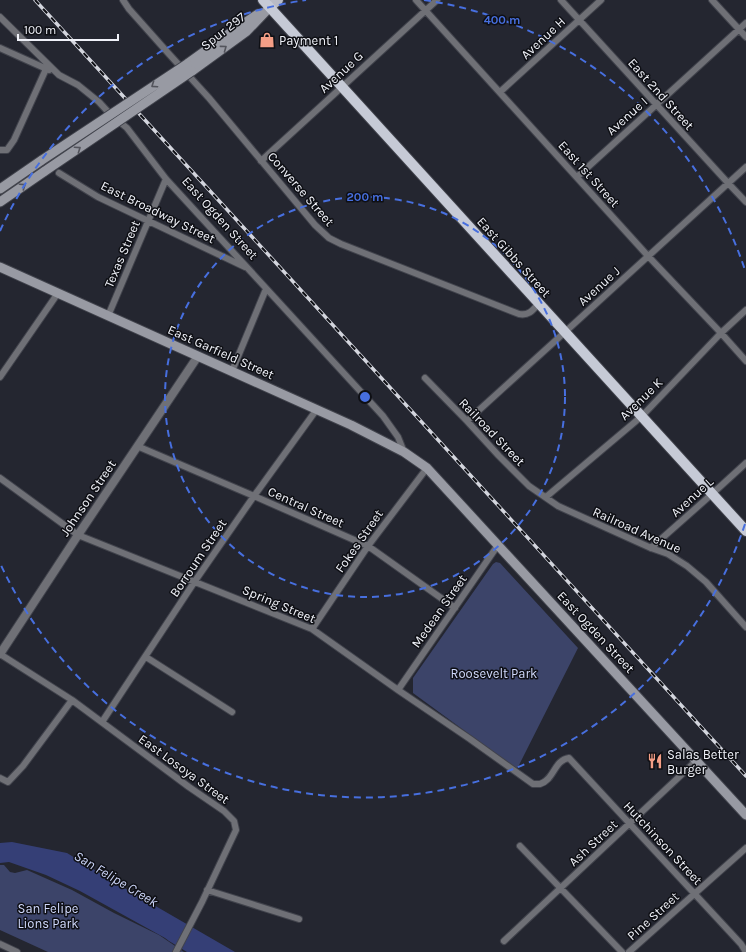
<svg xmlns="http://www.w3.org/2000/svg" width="746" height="952" viewBox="0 0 746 952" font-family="Karla,sans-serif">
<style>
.green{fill:#3c4469}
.water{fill:#353f76}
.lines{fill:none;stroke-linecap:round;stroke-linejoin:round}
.minor-casing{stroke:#41434c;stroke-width:8}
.tertiary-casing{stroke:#41434c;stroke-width:10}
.secondary-casing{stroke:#41434c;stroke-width:11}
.primary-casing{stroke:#41434c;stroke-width:12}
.trunk-casing{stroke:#41434c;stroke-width:12}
.minor{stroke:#6f7076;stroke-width:6}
.tertiary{stroke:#6f7076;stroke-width:8}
.secondary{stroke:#989aa3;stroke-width:9}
.primary{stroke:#b8bbc6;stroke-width:10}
.trunk{stroke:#c6cad6;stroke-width:10}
.rail-casing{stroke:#d3d5dd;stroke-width:3.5}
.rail{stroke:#0e0f14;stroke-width:2;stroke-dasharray:6;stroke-linecap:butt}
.secondary-bridge-casing{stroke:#41434c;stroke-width:11;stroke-linecap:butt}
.secondary-bridge{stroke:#989aa3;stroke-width:9}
.oneway{stroke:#53545c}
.ring{fill:none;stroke:#476fdf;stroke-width:2;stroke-dasharray:7 5}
.labels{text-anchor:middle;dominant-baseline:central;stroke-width:3;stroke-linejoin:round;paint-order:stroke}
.street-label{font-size:13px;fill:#f0f2f9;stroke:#0e0f14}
.poi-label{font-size:13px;fill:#f0f2f9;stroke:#0e0f14;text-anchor:start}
.park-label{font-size:13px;fill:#d0d9fc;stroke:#0e0f14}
.water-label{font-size:14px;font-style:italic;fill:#c9d2f5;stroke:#0e0f14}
.centre{fill:#476fdf;stroke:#0e0f14;stroke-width:2}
.ring-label{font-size:12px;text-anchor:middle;font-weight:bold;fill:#476fdf;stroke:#0e0f14;stroke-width:3;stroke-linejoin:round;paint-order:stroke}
</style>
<rect width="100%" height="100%" fill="#242630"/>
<!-- green -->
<path class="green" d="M496 562 500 563 578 648 517 769 413 693V678L493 564Z
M0 865H4L10 872 15 873 27 870 72 890 114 913 159 935 184 952H48L0 930Z"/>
<!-- water -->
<path class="water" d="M12 842 67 853 114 882 235 952H187L169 941 165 938 80 891 46 875 9 862 0 863V843Z"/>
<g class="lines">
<defs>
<path id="minor" d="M123 0 129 9 169 54 209 98 315 225 329 238 341 244 519 314C529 316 533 310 539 303
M416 0 648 256 721 333 746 361
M561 0 728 183 746 202
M712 0 746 37
M0 17 59 75 78 85 99 102 110 114 127 128 166 179 383 416 398 437 404 452
M0 48 49 70
M500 92 601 0
M0 150H7L14 140 46 69
M261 161 437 0
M59 173 98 197 245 267
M577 177 746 23
M108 316 166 179
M232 371 266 289
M0 377 58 293
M425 378 467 421 499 456 529 486 558 506 651 548 668 554 687 566 706 582 746 627
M467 421 565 332 746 167
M137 446 254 496 368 546 455 608
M0 478 78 535 312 629 398 690 470 739 533 784C535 784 538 784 540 784 554 780 554 760 569 758L741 944 746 952
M546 497 642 416 721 333 746 310
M651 548 712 494 746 463
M312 629 368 546 427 468
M0 654 72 700 189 787 224 811 234 821 236 830 202 902 176 952
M146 657 232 712
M398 690 498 545
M102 722 195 581 254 496 317 409
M0 778 8 782 23 766 72 700
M520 846 622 952
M207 890 299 919
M504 941 696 761
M0 944 17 952
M629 952 746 848"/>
<path id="tertiary" d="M0 654 78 535 198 356"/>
<path id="secondary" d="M187 64 240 26 258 14
M192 71 247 31 270 7
M0 189 42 160
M0 202 45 171
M0 267 351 425 404 452 427 468 746 815"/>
<path id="primary" d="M270 7 278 0"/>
<path id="trunk" d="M263 0 746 531"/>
</defs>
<!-- minor casing -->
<use href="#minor" class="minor-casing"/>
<!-- tertiary casing -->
<use href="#tertiary" class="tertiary-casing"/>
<!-- secondary casing -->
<use href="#secondary" class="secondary-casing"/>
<!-- primary casing -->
<use href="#primary" class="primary-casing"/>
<!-- trunk casing -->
<use href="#trunk" class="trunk-casing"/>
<!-- minor -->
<use href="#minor" class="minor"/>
<!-- tertiary -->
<use href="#tertiary" class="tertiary"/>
<!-- secondary -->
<use href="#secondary" class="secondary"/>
<!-- primary -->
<use href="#primary" class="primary"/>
<!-- trunk -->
<use href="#trunk" class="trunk"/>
<defs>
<path id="rail" d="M35 0 746 776"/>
</defs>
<!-- rail casing -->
<use href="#rail" class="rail-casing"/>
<!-- rail -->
<use href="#rail" class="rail"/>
<defs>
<path id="secondary-bridge" d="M42 160 187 64
M45 171 192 71"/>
</defs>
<!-- secondary-bridge casing -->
<use href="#secondary-bridge" class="secondary-bridge-casing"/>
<!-- secondary-bridge -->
<use href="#secondary-bridge" class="secondary-bridge"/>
</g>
<!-- one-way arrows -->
<defs><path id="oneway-chevron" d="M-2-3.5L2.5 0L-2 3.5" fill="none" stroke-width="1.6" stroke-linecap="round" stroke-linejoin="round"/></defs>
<g class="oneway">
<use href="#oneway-chevron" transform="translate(224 48) rotate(-36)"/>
<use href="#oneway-chevron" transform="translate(154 85) rotate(146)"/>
<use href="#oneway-chevron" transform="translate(78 149) rotate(-34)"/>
<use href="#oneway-chevron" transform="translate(23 186) rotate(-34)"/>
</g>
<!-- distance rings -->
<g class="ring">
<circle cx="365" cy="397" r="200"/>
<path d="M745 524A401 401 0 0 1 0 563M0 231A401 401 0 0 1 306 0M424 0A401 401 0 0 1 745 270"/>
</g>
<!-- icons -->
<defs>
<symbol id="shop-bare" viewBox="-9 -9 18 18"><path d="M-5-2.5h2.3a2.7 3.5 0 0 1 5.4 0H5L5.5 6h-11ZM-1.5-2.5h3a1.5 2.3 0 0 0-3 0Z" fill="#f49e86" stroke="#0e0f14" stroke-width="2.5" paint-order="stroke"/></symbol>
<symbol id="restaurant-bare" viewBox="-9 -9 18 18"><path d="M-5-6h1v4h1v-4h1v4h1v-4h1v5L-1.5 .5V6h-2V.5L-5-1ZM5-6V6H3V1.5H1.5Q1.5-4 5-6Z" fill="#f49e86" stroke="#0e0f14" stroke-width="2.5" paint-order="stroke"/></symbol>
</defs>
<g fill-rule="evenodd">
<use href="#shop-bare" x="256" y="29" width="22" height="22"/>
<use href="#restaurant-bare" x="644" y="750" width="22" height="22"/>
</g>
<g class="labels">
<!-- street labels -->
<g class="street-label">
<text transform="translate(223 31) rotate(-38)">Spur 297</text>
<text transform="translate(543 38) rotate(-43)">Avenue H</text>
<text transform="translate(341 72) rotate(-43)">Avenue G</text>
<text transform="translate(661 94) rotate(48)">East 2nd Street</text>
<text transform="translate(627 116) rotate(-42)">Avenue I</text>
<text transform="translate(589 174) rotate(48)">East 1st Street</text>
<text transform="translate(301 189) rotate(49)">Converse Street</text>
<text transform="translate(158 212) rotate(26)">East Broadway Street</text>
<text transform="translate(220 218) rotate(48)">East Ogden Street</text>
<text transform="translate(122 254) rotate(-67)">Texas Street</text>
<text transform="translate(514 257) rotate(48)">East Gibbs Street</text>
<text transform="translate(599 286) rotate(-42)">Avenue J</text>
<text transform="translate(221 352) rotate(24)">East Garfield Street</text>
<text transform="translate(641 399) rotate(-44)">Avenue K</text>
<text transform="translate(492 432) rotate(46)">Railroad Street</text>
<text transform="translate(692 497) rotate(-42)">Avenue L</text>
<text transform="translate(88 498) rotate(-56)">Johnson Street</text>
<text transform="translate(306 507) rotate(24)">Central Street</text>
<text transform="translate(637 530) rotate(24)">Railroad Avenue</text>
<text transform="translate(359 541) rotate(-55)">Fokes Street</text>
<text transform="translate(198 558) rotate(-56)">Borroum Street</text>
<text transform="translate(279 604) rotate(23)">Spring Street</text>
<text transform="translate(439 611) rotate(-55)">Medean Street</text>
<text transform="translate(596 632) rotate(47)">East Ogden Street</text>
<text transform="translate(184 769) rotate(36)">East Losoya Street</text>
<text transform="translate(593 843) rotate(-43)">Ash Street</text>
<text transform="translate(663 843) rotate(47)">Hutchinson Street</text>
<text transform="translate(653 916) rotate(-42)">Pine Street</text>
</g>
<!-- poi labels -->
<g class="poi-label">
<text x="279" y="40">Payment 1</text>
<text x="667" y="754">Salas Better<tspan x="667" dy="15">Burger</tspan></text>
</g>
<!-- park labels -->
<g class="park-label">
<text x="494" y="673">Roosevelt Park</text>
<text x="48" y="908">San Felipe<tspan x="48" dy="15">Lions Park</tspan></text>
</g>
<!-- water labels -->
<g class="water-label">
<text transform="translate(116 879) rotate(31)">San Felipe Creek</text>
</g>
</g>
<circle cx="365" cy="397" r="6" class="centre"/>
<g class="ring-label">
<text x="502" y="24">400 m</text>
<text x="365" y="201">200 m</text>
</g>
<!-- scale -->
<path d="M18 34v6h100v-6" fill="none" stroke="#f0f2f9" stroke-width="2"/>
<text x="24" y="34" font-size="12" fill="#f0f2f9" stroke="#0e0f14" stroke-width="3" paint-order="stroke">100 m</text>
</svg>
